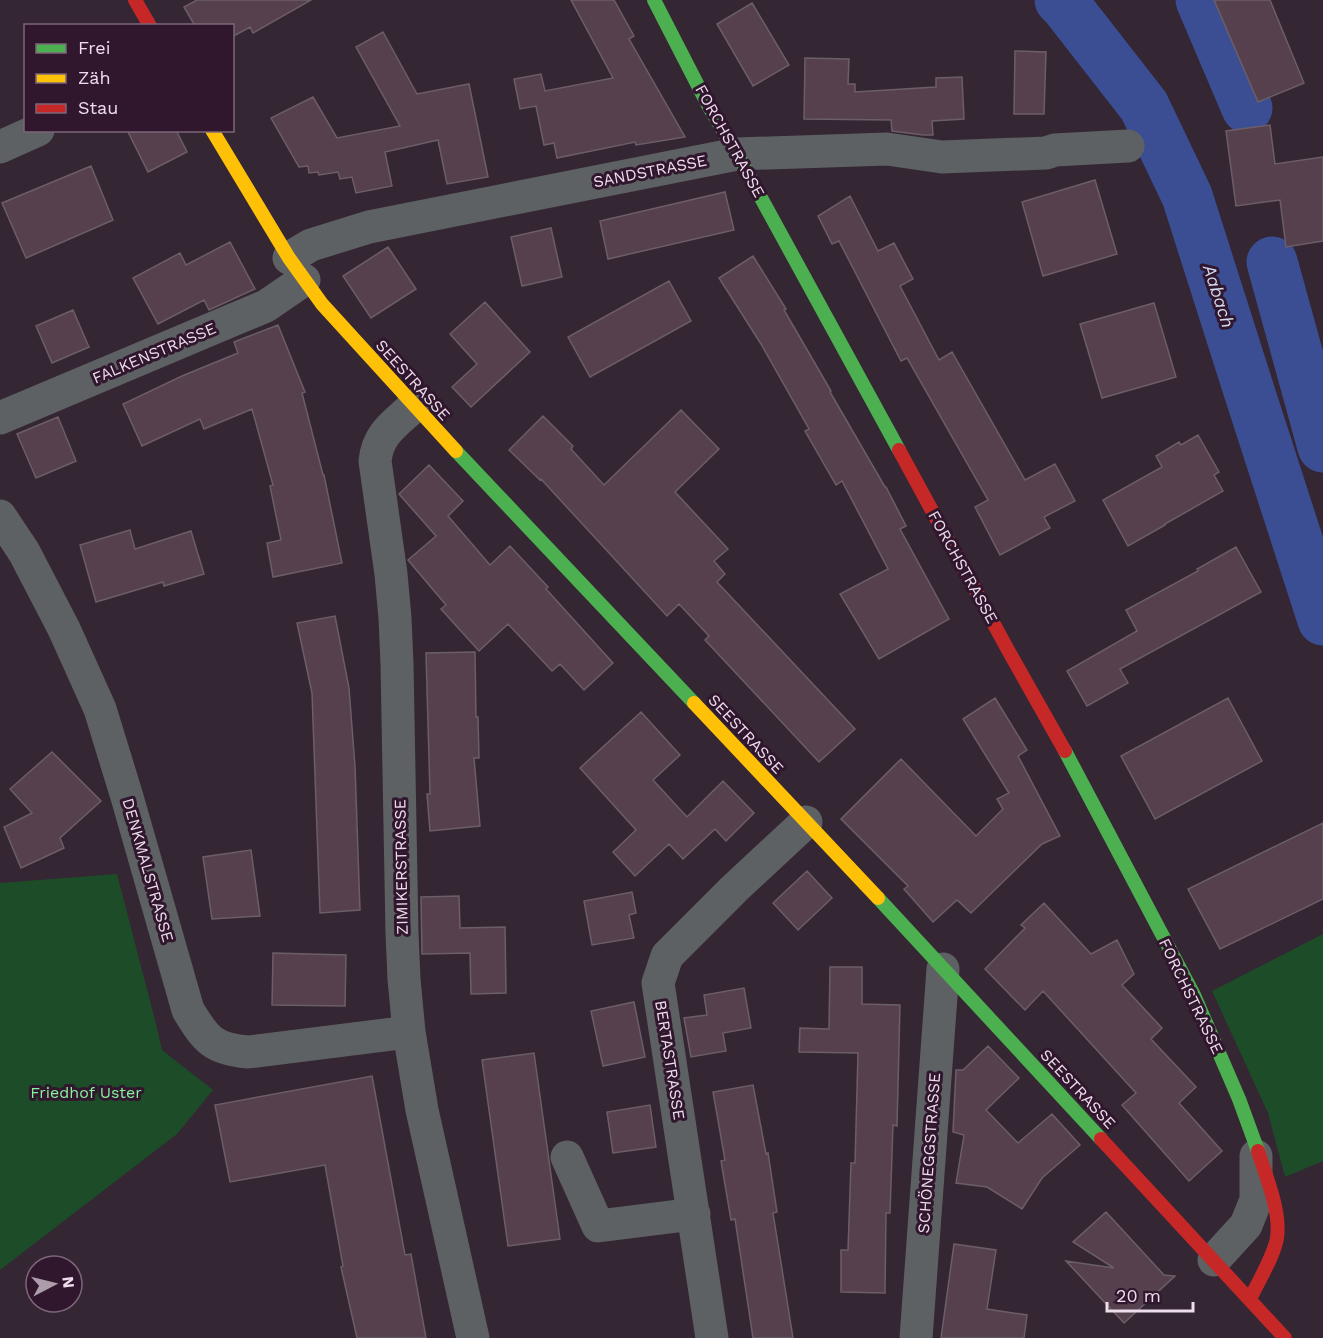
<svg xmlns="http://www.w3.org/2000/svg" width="1323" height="1338" viewBox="0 0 1323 1338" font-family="'Work Sans',sans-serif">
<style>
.green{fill:#1d4c29}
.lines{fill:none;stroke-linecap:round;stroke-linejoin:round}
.river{stroke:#3b4e93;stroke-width:51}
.building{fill:#56404e;stroke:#6c5e68;stroke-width:1.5}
.street{stroke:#5d6163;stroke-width:33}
.fast{stroke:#4caf50;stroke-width:14}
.slow{stroke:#ffc107;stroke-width:14}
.jam{stroke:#c62828;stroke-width:14}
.labels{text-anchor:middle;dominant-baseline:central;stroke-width:6;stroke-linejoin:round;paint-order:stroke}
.street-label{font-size:16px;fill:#eeddec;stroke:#30172e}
.park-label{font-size:16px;fill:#88f19d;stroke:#30172e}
.water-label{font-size:18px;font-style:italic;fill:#d3dbf0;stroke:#30172e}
</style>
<rect width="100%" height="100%" fill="#342633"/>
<!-- green -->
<path class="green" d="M117 874 155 1020 162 1050 213 1090 177 1134 0 1270V883Z
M1323 934V1161L1285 1177 1268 1113 1212 991Z"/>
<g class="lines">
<!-- river -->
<path class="river" d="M1060 0 1066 6 1144 106 1187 196 1250 394 1323 620
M1201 0 1247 108
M1272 262 1323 447"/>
</g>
<!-- building -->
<path class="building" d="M197 0H311L253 33 250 27 232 37V26H195L184 7Z
M571 0H614L634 36 629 39 685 137 636 145 635 142 557 158 554 143 544 145 536 106 520 109 514 79 541 74 545 91 613 78Z
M1214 0H1270L1304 83 1258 102Z
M752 3 789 65 753 86 717 24Z
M383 32 417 94 469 84 488 177 447 184 438 140 385 152 392 186 356 193 352 177 340 179 338 172 319 175 318 172 309 173 308 166 299 167 271 118 313 97 337 138 400 126 356 47Z
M1015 51 1046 52 1044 114H1014Z
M805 58 849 59 848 84H855V92L936 87V78L962 77 964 119 932 121 933 135H923L892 131 891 120 804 119Z
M1270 125 1275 164 1323 157V241L1286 247 1280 200 1236 206 1226 131Z
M127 130H176L187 152 148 172Z
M91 166 113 220 26 258 2 203Z
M1095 180 1117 254 1043 276 1022 202Z
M725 192 734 230 608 259 600 221Z
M850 196 878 251 894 243 913 279 900 286 939 360 952 352 1025 480 1055 464 1075 501 1044 517 1050 528 1000 555 975 507 988 500 907 358 901 361 839 241 832 244 818 216Z
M551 228 562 277 522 286 511 237Z
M230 242 255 289 209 310 204 300 158 324 133 278 180 253 186 265Z
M388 247 416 289 371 318 343 276Z
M753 256 786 309 784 310 831 391 830 392 885 487H886L906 526 900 529 949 619 879 659 840 594 888 569 842 481 836 485 805 431 809 429 761 344 719 278Z
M669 281 691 321 590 377 568 337Z
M485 302 530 352 471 407 452 387 477 364 450 334Z
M1154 303 1176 377 1102 398 1080 324Z
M73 310 89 347 52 363 36 326Z
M278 325 305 392 302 393 323 475H324L342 563 273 577 267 543 281 540 270 486 273 485 252 409 204 429 200 419 142 446 123 404 182 376 238 353 234 342Z
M681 410 719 449 675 492 728 549 714 561 725 574 717 582 855 729 819 762 705 640 709 636 679 604 667 616 541 479 540 480 509 450 543 416 573 446 571 449 604 485Z
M58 417 76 461 36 478 17 434Z
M1198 435 1219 472 1214 475 1223 491 1165 524V525L1128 546 1103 500 1162 467 1156 456 1179 442 1181 445Z
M429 465 463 501 448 516 490 565 510 546 548 587 546 589 613 663 584 690 560 664 552 671 508 624 479 651 441 609 446 605 408 560 436 536 399 494Z
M130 530 135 549 191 531 204 574 164 586 163 582 96 602 80 545Z
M1236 547 1261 592 1120 669 1128 683 1087 706 1067 671 1137 631 1126 610 1198 571 1197 569Z
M335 616 349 688 355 766 360 910 320 913 312 693 297 623Z
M475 652 476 717H478L479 758H474L480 826 430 831 427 794H430L426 653Z
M995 698 1027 750 1018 756 1060 836 1042 844 971 913 957 900 933 922 904 889 908 886 841 819 901 759 976 836 1003 809 997 799 1009 793 963 719Z
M1228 698 1262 761 1155 819 1121 756Z
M641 712 680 755 653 780 687 817 723 781 754 813 726 841 715 829 683 859 669 844 635 876 613 852 636 830 580 768Z
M52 752 101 801 60 838 64 848 21 868 4 827 32 813 10 789Z
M1323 823V899L1220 949 1188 889Z
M251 850 260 916 212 919 203 857Z
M807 871 832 898 798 930 773 903Z
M632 892 636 913 629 915 634 938 592 945 584 901Z
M459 896 460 928 505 927 506 993 471 994 470 953 422 954 421 897Z
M1044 903 1091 954 1117 940 1134 974 1122 985 1162 1028 1151 1039 1196 1087 1179 1103 1222 1151 1189 1181 1122 1105 1136 1093 1043 991 1025 1010 985 969 1025 928 1021 925Z
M273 953 346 955 345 1006 272 1005Z
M830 967H862V1004L900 1005 897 1126 893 1125 890 1213H886L885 1293 841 1292V1250H848L851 1163H855L858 1053 799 1052 800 1028 829 1029Z
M744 988 751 1028 723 1033 726 1051 691 1057 684 1018 707 1015 704 995Z
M634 1002 645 1057 603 1066 591 1011Z
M988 1046 1019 1078 986 1110 1018 1143 1052 1114 1080 1145 1042 1178 1022 1209 987 1187 956 1183 964 1135 953 1132 956 1070H963Z
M534 1053 560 1239 508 1246 482 1060Z
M372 1076 405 1255 411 1254 426 1338H357L341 1267 343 1266 325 1165 230 1182 215 1105Z
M753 1085 766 1154 768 1153 777 1212 773 1213 793 1338H753L735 1219 731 1220 721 1161 725 1160 713 1092Z
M650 1105 656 1147 613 1153 607 1112Z
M1106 1212 1164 1275 1175 1276 1124 1323 1066 1261 1114 1268 1073 1242Z
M954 1244 996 1250 987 1309 1027 1315 1024 1338H941Z"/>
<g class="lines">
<!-- street -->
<path class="street" d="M0 147 38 130
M289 258 311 245 369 227 737 154 887 149 942 157 1046 153 1055 150 1128 146
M414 406C395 424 378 433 375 461L391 574 395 618 397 664 402 933 404 979 409 1032 422 1110 473 1338
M0 418 266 306 304 280
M0 516 24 552 64 629 100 709 127 797 188 1010C206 1040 213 1049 248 1052L409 1032
M567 1157 598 1226 694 1214
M1214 1260 1246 1225 1256 1200V1156
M712 1338 658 983 667 956 734 889 806 822
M916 1338 943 969"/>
<!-- fast -->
<path class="fast" d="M654 0 709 107 737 154 899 450
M456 451 694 703
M1065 751 1194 995 1239 1099 1258 1151
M878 898 1101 1139"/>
<!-- slow -->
<path class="slow" d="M212 130 289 258 322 304 456 451
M694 703 878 898"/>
<!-- jam -->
<path class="jam" d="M135 0 150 26
M899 450 1008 650 1065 751
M1101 1139 1285 1338
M1250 1299C1258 1282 1274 1256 1277 1238 1281 1211 1266 1177 1258 1151"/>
</g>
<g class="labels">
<!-- street labels -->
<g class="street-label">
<text transform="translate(730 141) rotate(61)">FORCHSTRASSE</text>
<text transform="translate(650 171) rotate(-11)">SANDSTRASSE</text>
<text transform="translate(154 353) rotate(-23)">FALKENSTRASSE</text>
<text transform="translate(413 380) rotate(48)">SEESTRASSE</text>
<text transform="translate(963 567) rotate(61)">FORCHSTRASSE</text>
<text transform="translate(746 734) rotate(47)">SEESTRASSE</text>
<text transform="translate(401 867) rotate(-91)">ZIMIKERSTRASSE</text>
<text transform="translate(148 870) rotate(74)">DENKMALSTRASSE</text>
<text transform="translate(1191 996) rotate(64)">FORCHSTRASSE</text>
<text transform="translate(670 1060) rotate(81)">BERTASTRASSE</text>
<text transform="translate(1078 1089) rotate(47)">SEESTRASSE</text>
<text transform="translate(929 1153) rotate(-86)">SCHÖNEGGSTRASSE</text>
</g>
<!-- park labels -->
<g class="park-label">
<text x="86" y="1092">Friedhof Uster</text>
</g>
<!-- water labels -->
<g class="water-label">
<text transform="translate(1219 296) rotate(72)">Aabach</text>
</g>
</g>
<!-- legend -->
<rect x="24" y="24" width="210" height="108" fill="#30172e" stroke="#7c667a" stroke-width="1.5"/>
<rect x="36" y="44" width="30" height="9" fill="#4caf50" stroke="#7c667a" stroke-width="1.5"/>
<text x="78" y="54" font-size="18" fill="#eeddec">Frei</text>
<rect x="36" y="74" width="30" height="9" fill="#ffc107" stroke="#7c667a" stroke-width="1.5"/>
<text x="78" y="84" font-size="18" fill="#eeddec">Zäh</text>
<rect x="36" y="104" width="30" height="9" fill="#c62828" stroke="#7c667a" stroke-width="1.5"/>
<text x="78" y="114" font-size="18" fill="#eeddec">Stau</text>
<!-- north arrow -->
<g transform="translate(54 1284) rotate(83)"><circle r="28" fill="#30172e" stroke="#7c667a" stroke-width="1.5"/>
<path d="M0-4.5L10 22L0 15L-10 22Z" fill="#ad9dab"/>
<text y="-9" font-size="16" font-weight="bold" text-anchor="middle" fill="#eeddec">N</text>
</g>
<!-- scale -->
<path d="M1107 1302v9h86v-9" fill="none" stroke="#eeddec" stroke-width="3"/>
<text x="1116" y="1302" font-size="18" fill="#eeddec" stroke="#30172e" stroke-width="4.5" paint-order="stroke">20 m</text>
</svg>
